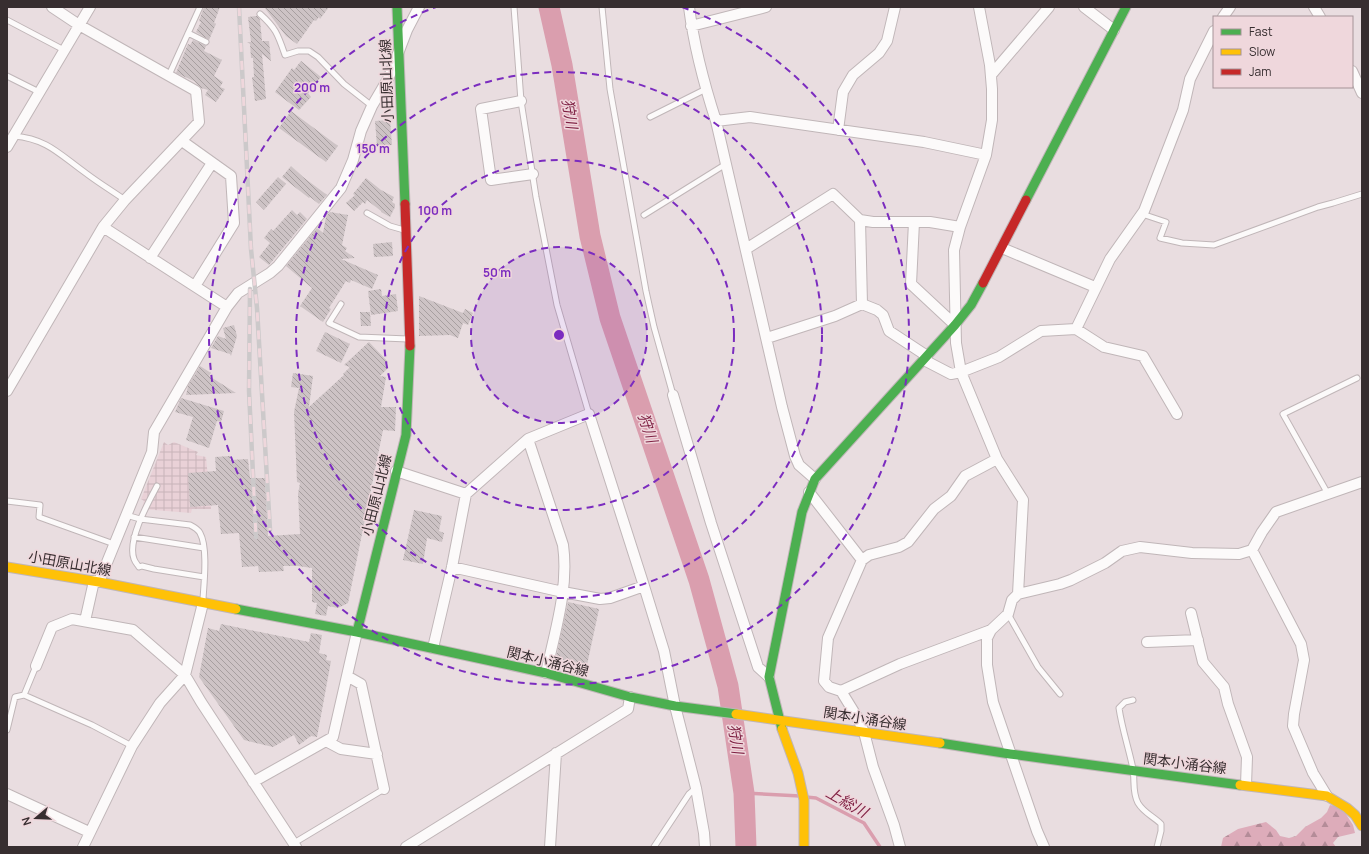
<svg xmlns="http://www.w3.org/2000/svg" width="1369" height="854" viewBox="0 0 1369 854" font-family="Manrope,'Noto Sans JP',sans-serif">
<style>
.industrial{fill:url(#industrial-grid)}
.forest{fill:url(#forest-firs)}
.lines{fill:none;stroke-linecap:round;stroke-linejoin:round}
.stream{stroke:#da9eae;stroke-width:3.5}
.river{stroke:#da9eae;stroke-width:21}
.building{fill:url(#building-back-hatch)}
.lane-casing{stroke:#c0b6b8;stroke-width:7}
.street-casing{stroke:#c0b6b8;stroke-width:12}
.fast-casing{stroke:#c0b6b8;stroke-width:11}
.slow-casing{stroke:#c0b6b8;stroke-width:11}
.jam-casing{stroke:#c0b6b8;stroke-width:11}
.lane{stroke:#fcfafa;stroke-width:5}
.street{stroke:#fcfafa;stroke-width:10}
.fast{stroke:#4caf50;stroke-width:9}
.slow{stroke:#ffc107;stroke-width:9}
.jam{stroke:#c62828;stroke-width:9}
.rail-casing{stroke:#ccc9ca;stroke-width:4.5}
.rail{stroke:#efd7dc;stroke-width:3;stroke-dasharray:9;stroke-linecap:butt}
.ring{fill:none;stroke:#7b2cbf;stroke-width:2;stroke-dasharray:7 5}
.labels{text-anchor:middle;dominant-baseline:central;stroke-width:3;stroke-linejoin:round;paint-order:stroke}
.street-label{font-size:14px;fill:#372e30;stroke:#efd7dc}
.water-label{font-size:15px;font-style:italic;fill:#7e1f42;stroke:#efd7dc}
.centre{fill:#7b2cbf;stroke:#efd7dc;stroke-width:2}
.ring-label{font-size:12px;text-anchor:middle;font-weight:bold;fill:#7b2cbf;stroke:#efd7dc;stroke-width:3;stroke-linejoin:round;paint-order:stroke}
</style>
<defs>
<pattern id="industrial-grid" width="8" height="8" patternUnits="userSpaceOnUse"><rect width="8" height="8" fill="#e9d1d7"/><path d="M0 4h8M4 0v8" fill="none" stroke="#c8b4b9"/></pattern>
<pattern id="forest-firs" width="22" height="20" patternUnits="userSpaceOnUse"><rect width="22" height="20" fill="#ddacba"/><path d="M5 1l3.5 6h-7zM16 11l3.5 6h-7z" fill="#b48c98"/></pattern>
<pattern id="building-back-hatch" width="6" height="6" patternUnits="userSpaceOnUse"><rect width="6" height="6" fill="#cdc3c5"/><path d="M-1 5l2 2M0 0l6 6M5-1l2 2" fill="none" stroke="#a79fa0"/></pattern>
</defs>
<rect width="100%" height="100%" fill="#e9dde0"/>
<!-- industrial -->
<path class="industrial" d="M164 442 168 445 174 442 198 452 196 455 206 457 211 509H192L191 513 142 509 144 501 141 499Z"/>
<!-- forest -->
<path class="forest" d="M1330 805 1342 808 1353 825 1355 833 1338 837 1333 843 1336 847H1221L1223 838 1238 829 1266 822 1276 830 1280 836 1289 838 1296 836 1305 827 1321 818 1327 812Z"/>
<g class="lines">
<!-- stream -->
<path class="stream" d="M744 793 800 796
M806 797 816 798 864 823 880 847"/>
<!-- river -->
<path class="river" d="M549 7 562 65 590 236 610 318 699 580 728 686 744 793 746 847"/>
</g>
<!-- building -->
<path class="building" d="M204 7H220L214 23 216 24 209 40 196 32 201 22 199 21Z
M264 7H329L320 19 319 17 316 21 314 20 297 44 286 36Z
M257 16 260 20 262 41H269L271 61 262 54 266 99 255 101 252 77H254L253 58H251L250 44 247 42H251L248 17Z
M193 40 206 46 204 51 222 60 214 76 223 82 220 87 225 89 216 102 205 95 208 90 201 88 194 81 176 73 188 44 190 45Z
M301 61 321 77 308 93 311 97 299 110 275 92 292 68 294 70Z
M291 111 338 146 326 162 279 128Z
M390 120 392 145 377 146 375 121Z
M291 166 303 177 327 195 319 204 310 197 309 198 282 177Z
M278 177 286 184 264 210 256 202Z
M366 178 381 190 394 197 392 202 395 204V207L390 217 381 212V211L367 200 365 204 363 202 354 211 346 203 355 195 353 194Z
M292 210 297 215 300 212 307 219 269 265 259 257 270 243 264 238 271 229 273 231Z
M330 212 348 215 342 245 347 248 345 251 355 258 341 259 378 275 372 289 351 280 350 283 346 281 329 308 331 309 323 322 300 306 312 288 286 266 317 228 323 233 326 217Z
M392 242 393 256 374 257 373 244Z
M381 289 382 296 396 294 398 311 371 315 368 291Z
M419 296 463 313 465 309 473 313 468 325 463 323 458 338 450 335 419 336Z
M360 312H370L371 326H361Z
M234 325 237 336 231 356 230 354 211 348 218 336 226 339 223 328Z
M325 332 350 344 341 363 316 351Z
M369 342 388 362 385 365 388 368 380 376 386 377 381 407H396L395 431 383 430 348 603 338 608 328 606 326 616 315 614 317 603 312 602V568L298 566H283L284 571 259 572 258 566 242 567 239 533 221 534 218 505 190 507 188 473 216 471 215 457 230 456V460L248 459 250 478H265L268 536 300 534 298 494 300 483 297 482 294 412 299 388 291 387 293 373 313 376 309 407 344 375 343 374 350 367 344 365Z
M200 366 211 373 209 376 236 393 186 395 188 386Z
M181 398 224 411 221 422 217 421 216 424 209 448 186 440 193 417 175 412Z
M414 510 442 516 439 531 444 533 442 542 427 538 423 564 403 560Z
M568 602 599 609 587 665 556 658Z
M221 624 309 642 311 633 322 635 319 653 327 655 326 660 331 661 317 737 311 736 299 745 294 735 273 747 244 740 199 677 208 628 219 631Z"/>
<g class="lines">
<defs>
<path id="lane" d="M514 7 521 101 536 197 557 305 589 414
M602 7 610 89 646 291 654 327 673 395
M260 14C276 28 278 35 285 55L298 51H309L318 57 344 84 372 106
M7 20 64 50
M188 33 206 42
M169 75 200 7
M7 76 39 92
M650 117 706 89
M14 136C48 139 60 155 87 174 99 183 112 191 125 200
M367 213 390 226 404 230
M1142 214 1166 222 1160 238 1182 243 1214 245 1318 207 1333 203 1362 194
M644 215 726 164
M341 304 329 323 359 337 408 339
M157 486C148 503 127 540 134 559 135 562 137 564 139 567L142 566 154 569 204 577
M1328 494 1283 414 1357 378
M7 501 40 505 39 517 114 544
M126 515 140 519 190 525C194 527 198 529 200 533 208 547 204 583 203 599
M134 537 204 548
M1008 614 1038 667 1060 694
M36 666 24 695 92 725 132 746
M1133 700 1125 702 1119 708C1122 729 1129 749 1133 769 1135 781 1132 792 1138 803 1144 813 1153 816 1161 824V831L1157 847
M7 730 15 697 24 695
M294 843 384 789
M654 847 689 794 696 788"/>
<path id="street" d="M689 7C694 46 704 84 716 121L782 407 795 456 799 465 815 479
M979 7 990 65 992 89V120L986 155 960 227 954 250 956 343 961 372 997 459 1023 500 1018 594 1012 600 1008 614 991 630 987 638V665L993 702 1037 831 1044 847
M1084 7 1114 30
M1314 7 1320 17
M1223 17 1230 7
M691 26 766 7
M1352 71 1362 93
M991 75 1049 7
M521 101 481 109 491 180 533 174
M716 121 750 117 924 142 986 155
M838 130 843 92 853 75 879 53 887 41 895 7
M182 141 231 176 234 223 195 286
M7 147 90 7
M860 220 873 222H930L960 227
M914 222 911 284 955 325
M103 227 227 307
M1002 248 1095 287
M746 249 833 194 860 220 862 304 877 310 883 315 889 331 927 356
M150 258 212 163
M767 338 835 316 862 304
M924 360 951 374 961 372 999 357 1041 331 1076 329
M7 391 103 227 125 200 199 122 196 91 79 25 52 7
M673 395 711 523 758 667 769 677
M1177 414 1143 356 1104 347 1076 329 1110 259 1144 211 1183 110 1190 79 1214 31
M528 439 563 545C569 588 555 631 546 673
M396 471 466 494
M809 492 862 560
M1252 550 1301 644 1304 660 1294 714 1293 726 1313 773 1327 796
M452 567 563 592 600 599 610 598 644 586
M99 582 152 452 154 432 227 307 238 293 270 273 278 266 341 188 353 160 361 131 372 106 389 77 407 30 419 7
M1018 594 1060 584 1071 580 1105 563 1122 551 1140 547 1192 553 1239 554 1252 550 1262 532 1276 512 1362 482
M1191 613 1203 662 1224 687 1228 704 1247 757 1246 785
M85 621 94 581
M1147 642 1198 640
M433 648 452 567 466 494 528 439 589 414 644 586 664 651 675 706 696 788 704 833 705 847
M36 666 52 627 72 619 133 630 185 675 201 702 296 847
M347 676 361 684 384 789
M841 691 900 664 991 630
M326 741 341 749 377 754
M253 782 333 737 357 632
M7 794 89 832
M83 847 132 746 160 703 185 675 203 603
M406 847 628 709 630 697
M550 847 556 753
M900 847 894 825 873 767 864 732 857 717 841 691 829 687 824 681 828 638 862 560 869 555 899 547 908 542 934 509 951 496 965 476 997 459"/>
<path id="fast" d="M397 7 405 204
M1026 200 1126 7
M236 609 357 632 406 435 410 346
M357 632 546 673 630 697 675 706 736 714
M782 729 769 677 802 512 815 479 955 325 971 305 983 283
M940 743 1010 754 1240 785"/>
<path id="slow" d="M7 567 99 582 236 609
M736 714 940 743
M782 729 798 773 804 800V847
M1240 785 1327 796 1347 808 1355 815 1362 826"/>
<path id="jam" d="M405 204 410 346
M983 283 1026 200"/>
</defs>
<!-- lane casing -->
<use href="#lane" class="lane-casing"/>
<!-- street casing -->
<use href="#street" class="street-casing"/>
<!-- fast casing -->
<use href="#fast" class="fast-casing"/>
<!-- slow casing -->
<use href="#slow" class="slow-casing"/>
<!-- jam casing -->
<use href="#jam" class="jam-casing"/>
<!-- lane -->
<use href="#lane" class="lane"/>
<!-- street -->
<use href="#street" class="street"/>
<!-- fast -->
<use href="#fast" class="fast"/>
<!-- slow -->
<use href="#slow" class="slow"/>
<!-- jam -->
<use href="#jam" class="jam"/>
<defs>
<path id="rail" d="M239 7 251 249 257 308 270 530
M250 289 249 391 256 537"/>
</defs>
<!-- rail casing -->
<use href="#rail" class="rail-casing"/>
<!-- rail -->
<use href="#rail" class="rail"/>
</g>
<!-- distance rings -->
<circle cx="559" cy="335" r="88" fill="#7b2cbf" fill-opacity=".12"/>
<g class="ring">
<circle cx="559" cy="335" r="88"/>
<circle cx="559" cy="335" r="175"/>
<circle cx="559" cy="335" r="263"/>
<path d="M682 7A350 350 0 1 1 436 7"/>
</g>
<g class="labels">
<!-- street labels -->
<g class="street-label">
<text transform="translate(386 81) rotate(-92)">小田原山北線</text>
<text transform="translate(376 495) rotate(-76)">小田原山北線</text>
<text transform="translate(70 563) rotate(10)">小田原山北線</text>
<text transform="translate(548 661) rotate(14)">関本小涌谷線</text>
<text transform="translate(865 718) rotate(9)">関本小涌谷線</text>
<text transform="translate(1185 763) rotate(7)">関本小涌谷線</text>
</g>
<!-- water labels -->
<g class="water-label">
<text transform="translate(570 114) rotate(81)">狩川</text>
<text transform="translate(648 428) rotate(71)">狩川</text>
<text transform="translate(736 739) rotate(81)">狩川</text>
<text transform="translate(847 802) rotate(30)">上総川</text>
</g>
</g>
<circle cx="559" cy="335" r="6" class="centre"/>
<g class="ring-label">
<text x="312" y="92">200 m</text>
<text x="373" y="153">150 m</text>
<text x="435" y="215">100 m</text>
<text x="497" y="277">50 m</text>
</g>
<!-- border -->
<rect width="1369" height="854" fill="none" stroke="#372e30" stroke-width="16"/>
<!-- legend -->
<rect x="1213" y="16" width="140" height="72" fill="#efd7dc" stroke="#a59397"/>
<rect x="1221" y="29" width="20" height="6" fill="#4caf50" stroke="#a59397"/>
<text x="1249" y="36" font-size="12" fill="#372e30">Fast</text>
<rect x="1221" y="49" width="20" height="6" fill="#ffc107" stroke="#a59397"/>
<text x="1249" y="56" font-size="12" fill="#372e30">Slow</text>
<rect x="1221" y="69" width="20" height="6" fill="#c62828" stroke="#a59397"/>
<text x="1249" y="76" font-size="12" fill="#372e30">Jam</text>
<!-- north arrow -->
<g transform="translate(36 818) rotate(251)" stroke="#efd7dc" stroke-width="3" paint-order="stroke">
<path d="M0-3L7 15L0 10L-7 15Z" fill="#372e30"/>
<text y="-6" font-size="11" font-weight="bold" text-anchor="middle" fill="#372e30">N</text>
</g>
</svg>
